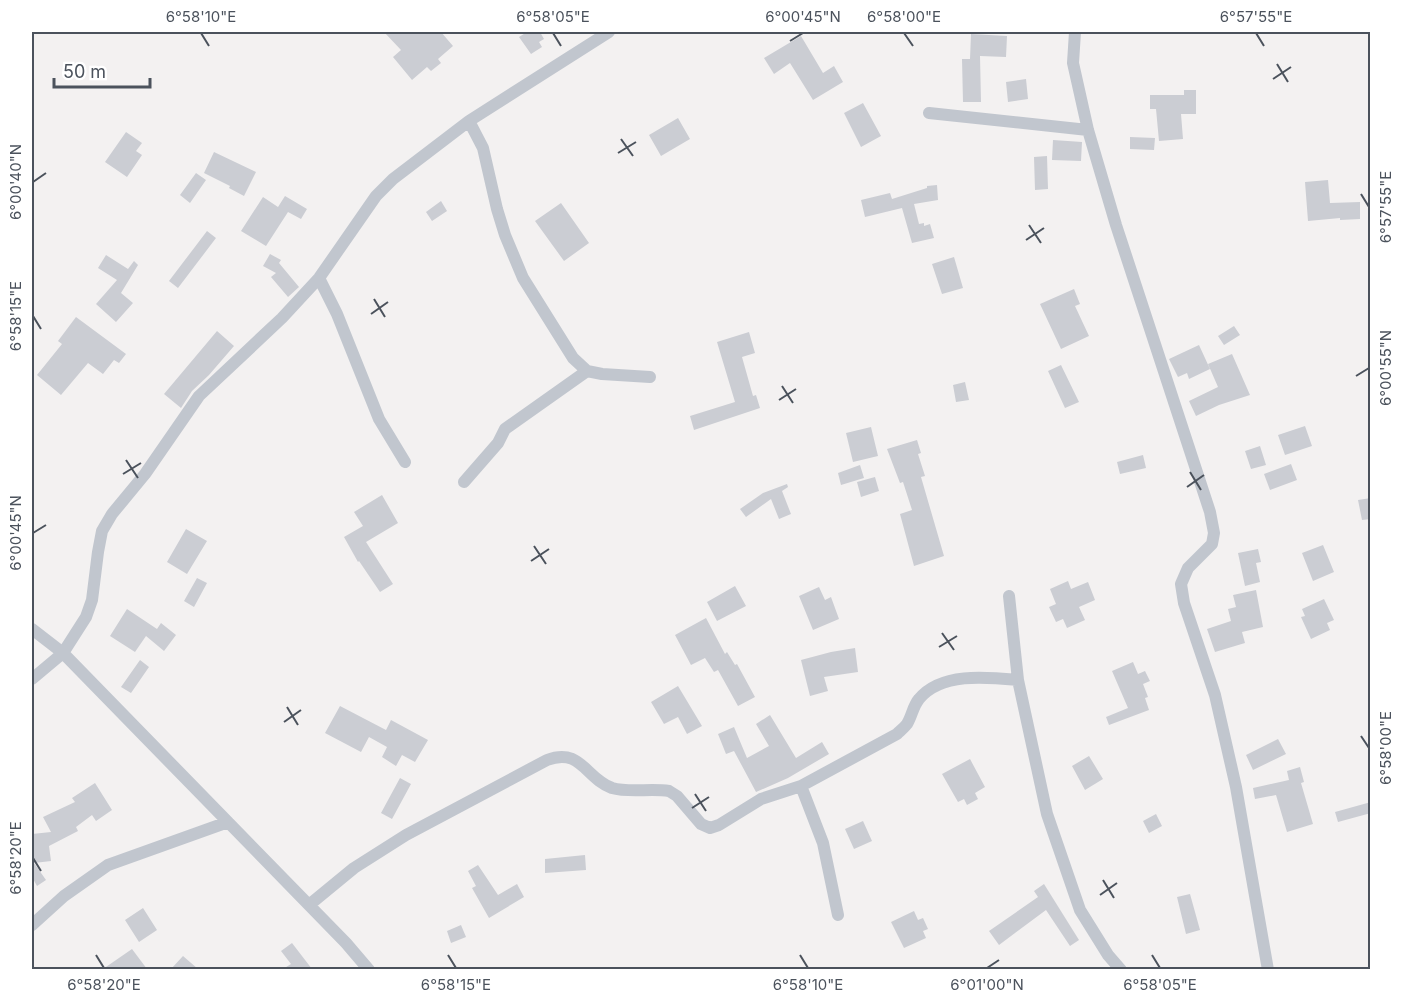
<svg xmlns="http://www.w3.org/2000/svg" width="1402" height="1001" viewBox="0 0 1402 1001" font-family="Inter,sans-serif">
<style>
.building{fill:#cbcdd3}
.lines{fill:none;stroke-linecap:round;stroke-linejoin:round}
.street{stroke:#c1c6ce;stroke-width:12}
.ticks{fill:none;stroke:#4b525c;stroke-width:2}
.neatline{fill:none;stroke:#4b525c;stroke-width:2}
.ticks-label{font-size:15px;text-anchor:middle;fill:#4b525c}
</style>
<rect width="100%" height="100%" fill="#f3f1f1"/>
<!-- building -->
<path class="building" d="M384 32H441L453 46 438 59 441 63 431 71 427 67 412 80 393 57 401 50Z
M527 32H540L544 39 539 42 542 47 531 54 519 37Z
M971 34 1007 36 1006 57 980 56 981 102H963L962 59H970Z
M801 36 823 73 834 66 843 82 813 100 790 63 774 74 764 58Z
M1026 79 1028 99 1008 102 1006 82Z
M1184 90H1196V114H1181L1183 139 1159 141 1156 109H1150V95H1184Z
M863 103 881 136 861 147 844 113Z
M678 118 690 139 661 156 649 135Z
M126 132 142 143 136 151 142 155 127 177 105 162Z
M1130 137 1155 138 1154 150 1130 149Z
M1053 140 1082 142 1081 161 1052 160Z
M214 152 256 172 244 196 229 188 230 186 204 173Z
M1047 156 1048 189 1035 190 1034 157Z
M196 173 206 180 190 203 180 195Z
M1328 180 1330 203 1360 202V219L1340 220V218L1308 221 1305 182Z
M937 185 938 200 914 204 919 224 924 223V226L930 224 934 238 912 243 902 208 865 217 861 200 890 193 892 199 927 188V186Z
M285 196 307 209 301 219 288 212 266 246 241 231 263 197 278 207Z
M441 201 447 211 432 221 426 212Z
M561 203 589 243 564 261 535 221Z
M207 231 216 238 178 288 169 281Z
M270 254 281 260 279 263 299 287 288 297 271 277 276 273 263 266Z
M106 255 128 269 134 261 138 265 121 293 133 303 116 322 96 304 117 280 98 268Z
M954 257 963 288 942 294 932 264Z
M1074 289 1080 304 1075 306 1089 336 1061 349 1040 304Z
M76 317 126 354 119 363 114 360 103 374 88 363 61 395 37 375 62 344 58 341Z
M1234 326 1240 335 1224 345 1218 336Z
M217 331 234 346 209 375 192 391 181 408 164 394Z
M749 332 755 353 742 357 753 396 756 395 760 408 694 430 690 416 735 402 717 342Z
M1199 345 1210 369 1189 379 1187 373 1178 377 1169 359Z
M1232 354 1250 395 1219 405 1196 416 1189 401 1218 387 1208 364Z
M1061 365 1079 402 1065 408 1048 371Z
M965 382 969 400 956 402 953 385Z
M1305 426 1312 446 1285 455 1278 435Z
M871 427 878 456 853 462 846 433Z
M917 440 921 453 918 454 925 476 921 477 944 556 914 566 900 514 912 510 903 482 900 483 887 449Z
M1260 446 1266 465 1251 469 1245 451Z
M1143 455 1146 468 1120 474 1117 462Z
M1291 464 1297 480 1270 490 1264 474Z
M860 465 864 478 841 485 838 473Z
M875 477 879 491 861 497 857 482Z
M787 484 788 487 782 491 791 514 779 519 771 499 746 517 740 509 763 493Z
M382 495 398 523 366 542 393 584 380 592 359 561 358 562 344 537 363 526 354 512Z
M1371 498V519L1362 520 1358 500Z
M186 529 207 541 187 574 167 562Z
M1323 545 1334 572 1313 581 1302 553Z
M1258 549 1261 562 1256 563 1260 582 1245 586 1238 553Z
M197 578 207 583 194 607 184 601Z
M1068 581 1071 589 1088 582 1095 600 1079 607 1085 620 1067 628 1063 619 1056 622 1049 607 1056 604 1050 589Z
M735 586 746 606 717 621 707 602Z
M819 587 825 600 831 597 839 619 813 630 799 596Z
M1256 590 1263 627 1242 632 1245 643 1215 652 1207 629 1231 621 1228 609 1236 607 1233 595Z
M1324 599 1334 620 1327 623 1330 630 1311 639 1301 617 1305 616 1302 609Z
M127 609 157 629 161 623 176 635 164 651 146 636 135 652 110 636Z
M706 618 725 654 727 652 735 665 737 664 755 697 738 706 718 670 714 672 705 658 691 665 675 635Z
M855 648 858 672 824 677 828 691 810 696 801 660 831 652Z
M140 660 149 667 131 693 121 687Z
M1133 662 1138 674 1145 671 1150 681 1143 684 1148 697 1145 698 1149 710 1109 725 1106 717 1128 708 1112 671Z
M678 686 702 726 687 734 678 717 664 724 651 702Z
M340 706 386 730 391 720 428 740 415 762 402 755 396 766 382 757 387 747 369 737 361 752 325 733Z
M770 715 796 758 822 742 829 754 788 778 756 792 734 751 726 754 718 734 734 727 747 758 769 746 756 724Z
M1278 739 1286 754 1253 770 1246 755Z
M1089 756 1103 779 1085 790 1072 766Z
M970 759 985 787 975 793 978 799 967 805 964 799 958 802 942 774Z
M1300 767 1304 782 1301 783 1313 824 1287 832 1276 795 1255 799 1253 788 1289 780 1287 771Z
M400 778 411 784 392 819 381 813Z
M95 783 112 810 96 821 92 815 76 827 78 831 49 846 51 861 34 863 46 880 37 886 32 877V859L34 862 32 834 51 832 43 817 75 802 72 798Z
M1371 802V813L1338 822 1335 812Z
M1156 814 1162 826 1149 833 1143 821Z
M863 821 872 841 854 849 845 829Z
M585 855 586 870 545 873V859Z
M478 865 498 895 517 884 524 897 489 918 472 888 476 886 468 871Z
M1044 884 1079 940 1070 946 1046 910 999 945 989 931 1038 897 1034 891Z
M1190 894 1200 930 1186 934 1177 897Z
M143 908 157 930 139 942 125 920Z
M914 911 918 920 923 918 928 929 923 931 926 938 904 948 891 922Z
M461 925 466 937 451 943 447 931Z
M292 943 312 969H283L291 964 281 951Z
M132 949 147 969H103Z
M183 956 198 969H171Z"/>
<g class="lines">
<!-- street -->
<path class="street" d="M1075 32 1073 63 1088 130 1116 225 1210 512 1214 533 1212 544 1188 568 1181 584 1184 603 1215 695 1236 787 1268 970
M929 113 1088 130
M469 121 483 148 497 209 505 235 523 278 573 358 587 371 602 374 650 377
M319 278 337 314 379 419 405 462
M464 482 498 443 505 429 587 371
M1009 596 1018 680 1047 814 1080 910 1108 955 1121 970
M32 629 63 653 346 943 369 970
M32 679 63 653 86 617 92 600 98 552 102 531 112 514 145 474 199 396 282 318 319 278 376 196 393 179 469 121 609 32
M801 786 823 843 838 915
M309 905 354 868 406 835 547 760C581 747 585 778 612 788 629 793 651 788 669 791L677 796 701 824 710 828 719 825 761 799 801 786 897 734C900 731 904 728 907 724 912 716 913 706 919 699 941 672 987 677 1018 680
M32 925 64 896 108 865 228 822"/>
</g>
<!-- ticks -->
<path class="ticks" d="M201 33 209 46M553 33 561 46M904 33 913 46M1256 33 1264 46M790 41 803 33M1277 64 1288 82M1273 79 1291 67M621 139 633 156M618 153 636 142M33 182 46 173M1361 194 1369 207M1029 225 1041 243M1026 240 1044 228M374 299 385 317M371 314 388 302M33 316 41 329M1356 376 1369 368M782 386 793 403M779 400 796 389M126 460 138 478M1190 472 1201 490M123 474 141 463M1187 487 1204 475M33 533 46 525M534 546 546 564M531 561 549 549M942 633 954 650M939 647 957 636M287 707 298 725M284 722 301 710M1361 736 1369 748M695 794 706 811M692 808 709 797M33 858 41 871M1103 880 1114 898M1100 895 1117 883M96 955 104 968M448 955 456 968M800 955 808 968M1152 955 1160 968M987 968 999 960"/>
<!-- border -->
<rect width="1402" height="1001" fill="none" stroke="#ffffff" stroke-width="66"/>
<!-- scale -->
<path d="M54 78v9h96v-9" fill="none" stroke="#4b525c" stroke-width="3"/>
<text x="63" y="78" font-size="18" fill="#4b525c" stroke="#ffffff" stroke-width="4.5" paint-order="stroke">50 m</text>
<rect x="33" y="33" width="1336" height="935" class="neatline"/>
<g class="ticks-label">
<text x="201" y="22">6°58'10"E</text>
<text x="553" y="22">6°58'05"E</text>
<text x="803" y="22">6°00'45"N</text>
<text x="904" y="22">6°58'00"E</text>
<text x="1256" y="22">6°57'55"E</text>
<text transform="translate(16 182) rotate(-90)" y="5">6°00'40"N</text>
<text transform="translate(1386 207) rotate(-90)" y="5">6°57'55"E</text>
<text transform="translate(16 316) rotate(-90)" y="5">6°58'15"E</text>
<text transform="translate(1386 368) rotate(-90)" y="5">6°00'55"N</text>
<text transform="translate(16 533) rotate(-90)" y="5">6°00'45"N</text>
<text transform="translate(1386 748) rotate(-90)" y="5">6°58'00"E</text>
<text transform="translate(16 858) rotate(-90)" y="5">6°58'20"E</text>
<text x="104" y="990">6°58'20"E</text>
<text x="456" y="990">6°58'15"E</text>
<text x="808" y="990">6°58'10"E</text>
<text x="987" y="990">6°01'00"N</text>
<text x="1160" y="990">6°58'05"E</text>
</g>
</svg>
